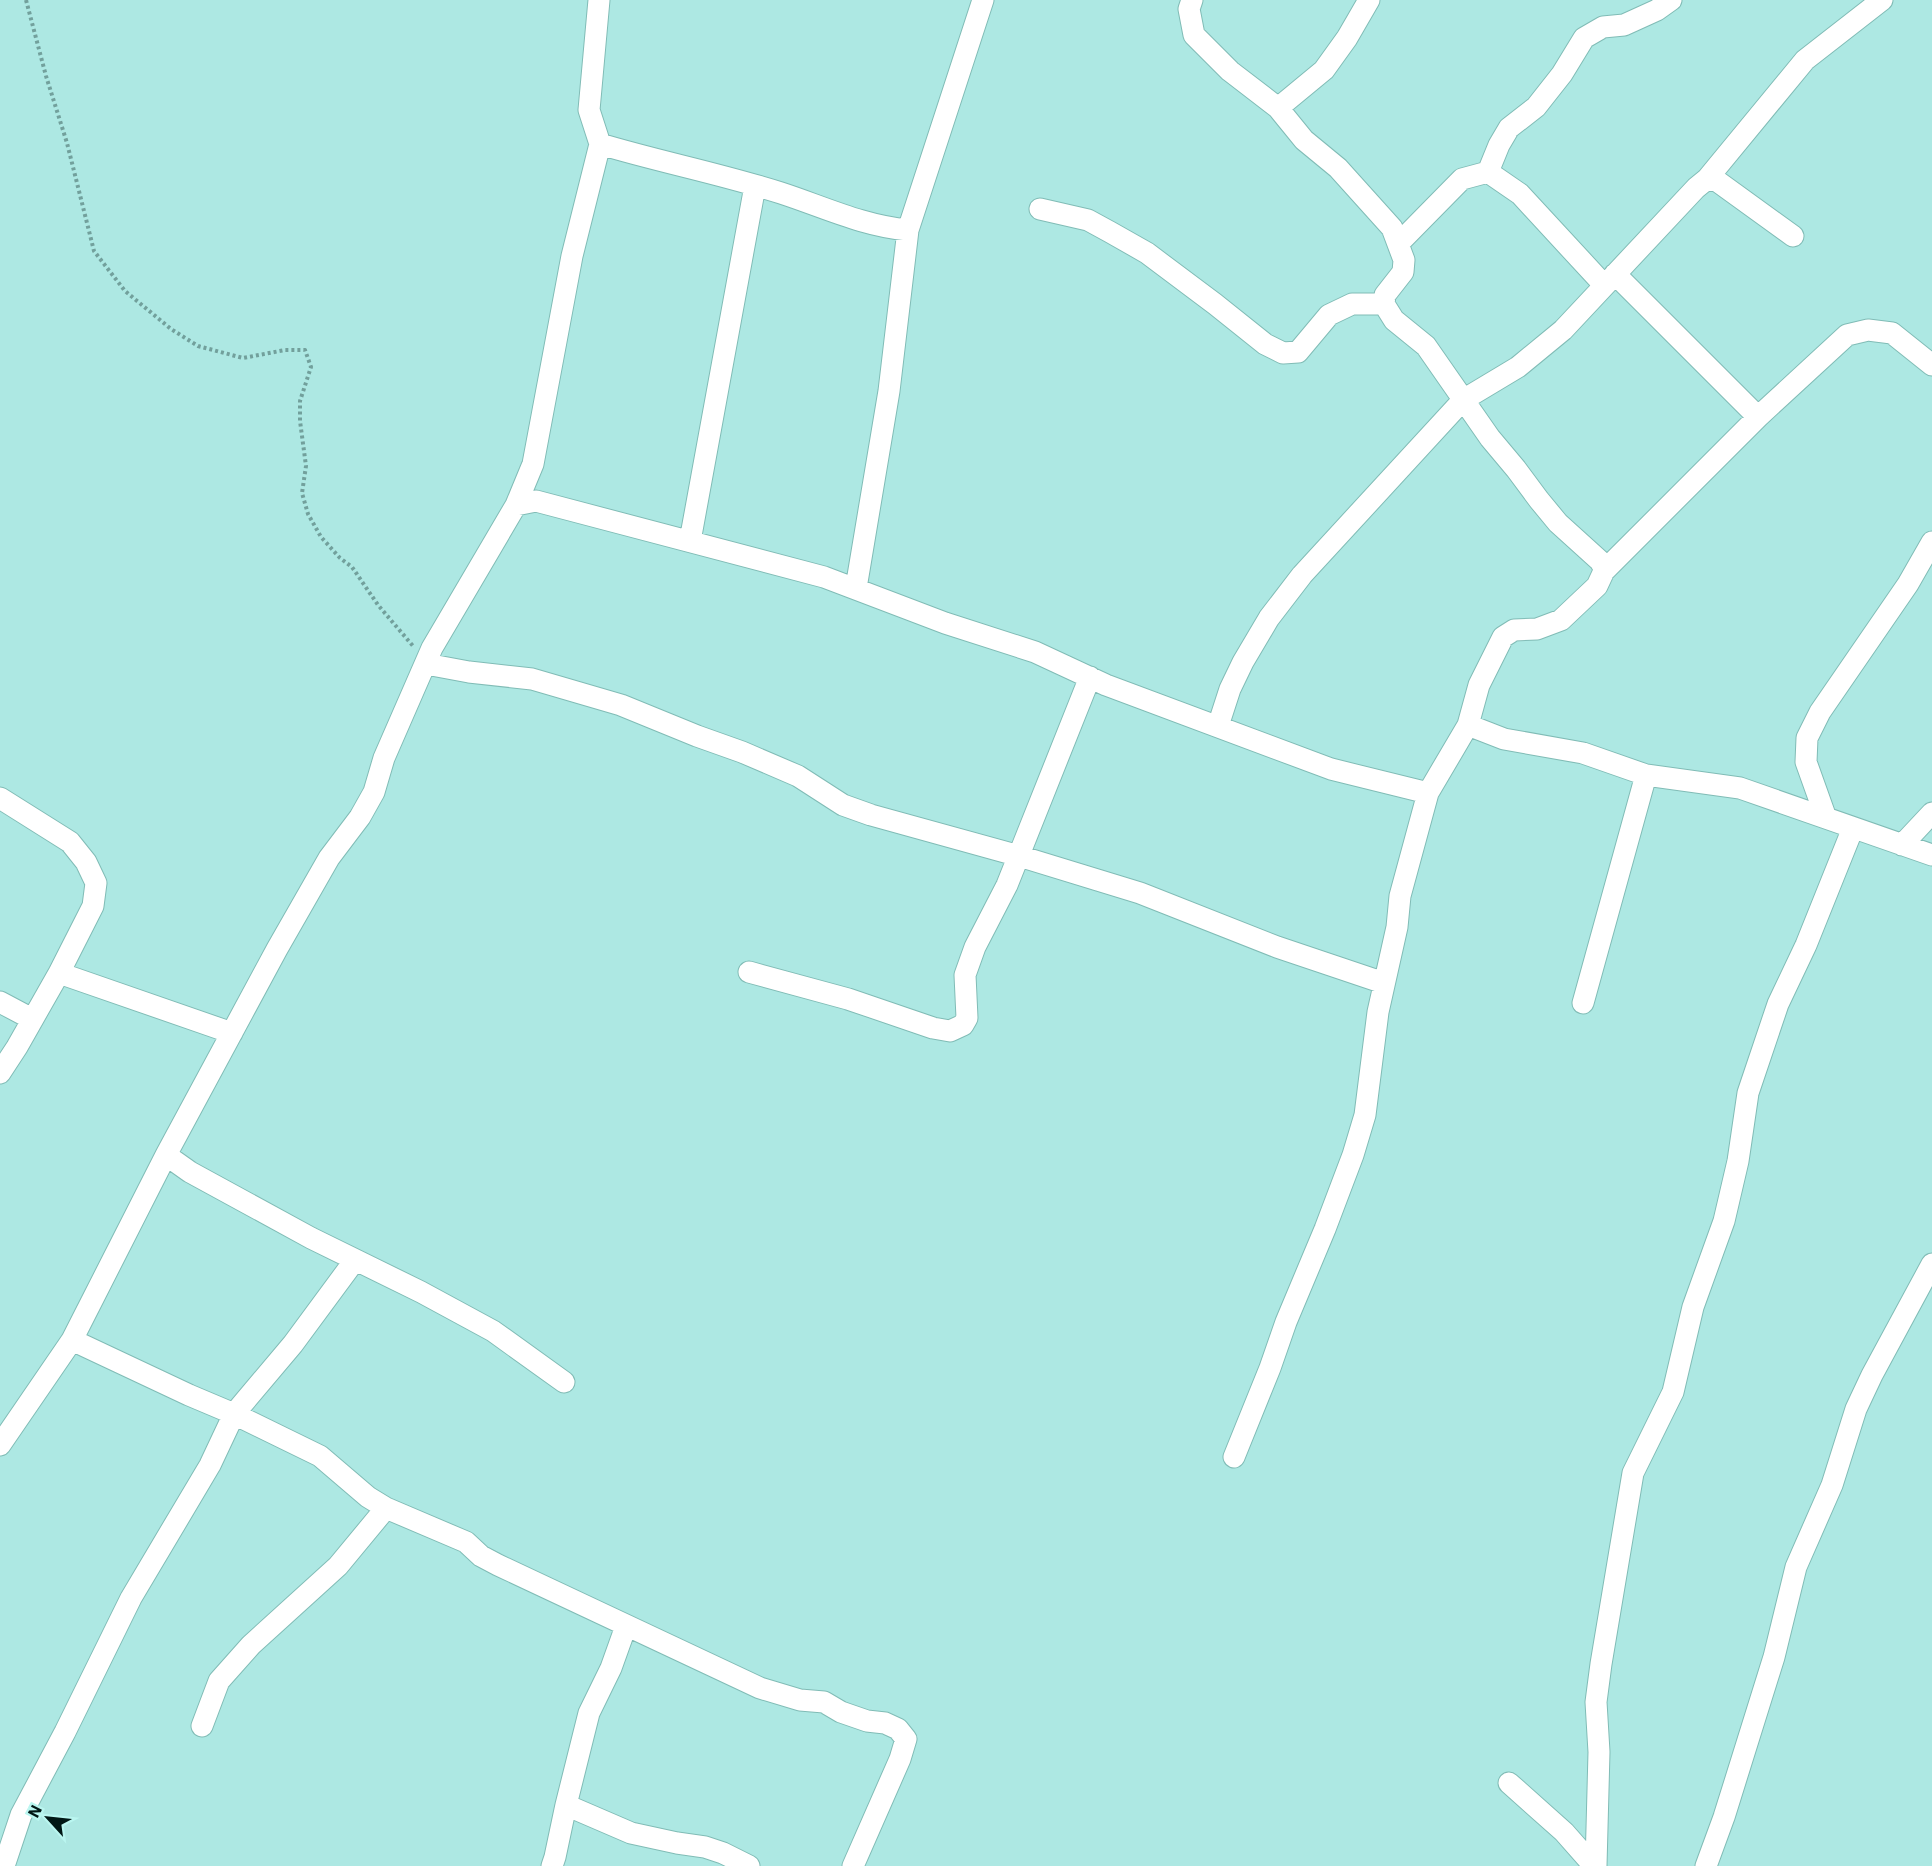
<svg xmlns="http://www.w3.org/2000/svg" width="1932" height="1866" viewBox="0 0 1932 1866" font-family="'IBM Plex Sans',sans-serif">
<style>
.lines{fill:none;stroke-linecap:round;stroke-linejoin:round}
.street-casing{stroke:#81bcb6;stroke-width:23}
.path{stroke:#72a09c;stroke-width:4;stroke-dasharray:3 3;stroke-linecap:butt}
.street{stroke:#fff;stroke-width:21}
</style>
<rect width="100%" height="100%" fill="#ade8e3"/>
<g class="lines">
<defs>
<path id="street" d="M1192 0 1189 9 1194 35 1230 71 1278 108 1304 140 1338 168 1392 228 1404 260 1403 272 1385 295 1384 304 1394 320 1426 346 1490 438 1516 469 1539 500 1558 523 1600 561 1603 566 1604 571
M1278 108 1324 70 1347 38 1369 0
M600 144C660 162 722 174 781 193 824 207 863 226 908 230L983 0
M1488 172 1499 145 1509 128 1536 107 1562 74 1584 38 1603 27 1624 25 1657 10 1671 0
M1707 179 1805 60 1882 0
M1040 209 1088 220 1110 232 1147 253 1215 304 1265 344 1283 353 1298 352 1329 315 1352 304H1384
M1399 243 1462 179 1488 172 1520 194 1604 285
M1615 274 1758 417
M1932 365 1892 333 1868 330 1847 335 1758 417 1604 571 1597 586 1561 620 1537 629 1514 630 1503 637 1479 685 1468 725 1504 739 1583 753 1646 775 1740 788 1932 855
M516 505 536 501 824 577 945 623 1035 652 1106 685 1331 769 1428 793
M690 541 755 186
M856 588 889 391 908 230
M426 664 469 672 532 679 621 705 697 736 742 752 798 776 843 805 871 815 1019 856 1140 893 1277 947 1384 983
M1218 726 1230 689 1243 662 1269 618 1302 575 1463 400 1518 367 1563 330 1696 188 1707 179 1717 181 1793 236
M0 798 70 842 86 862 96 883 93 906 59 973 17 1047 0 1073
M1826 818 1806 762 1807 738 1820 712 1908 584 1932 542
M1902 845 1932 813
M749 972 848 999 933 1028 950 1031 963 1025 967 1018 965 975 975 947 1007 885 1090 677
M59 973 232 1033
M0 1002 32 1019
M1583 1003 1646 775
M166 1155 190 1172 311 1238 421 1292 493 1331 564 1382
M72 1340 189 1395 234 1414 320 1456 368 1497 386 1508 466 1542 481 1556 498 1565 760 1688 800 1700 824 1702 841 1712 867 1721 885 1723 898 1729 906 1739 900 1759 853 1866
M0 1445 72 1340 166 1155 277 949 329 858 360 817 374 792 384 758 432 648 516 505 533 464 572 256 600 144 589 110 599 0
M1234 1457 1270 1368 1286 1322 1325 1229 1353 1155 1365 1115 1378 1012 1397 927 1400 896 1428 793 1468 725
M202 1726 219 1681 251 1645 338 1566 386 1508
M1509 1783 1564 1832 1594 1866
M566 1805 631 1833 677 1843 705 1847 723 1853 749 1866
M4 1866 21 1815 65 1732 131 1598 210 1465 234 1414 293 1344 355 1260
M552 1866 555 1857 566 1805 589 1713 611 1668 626 1626
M1596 1866 1599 1752 1596 1702 1601 1664 1633 1473 1673 1392 1693 1307 1724 1221 1738 1161 1748 1093 1778 1004 1806 945 1853 828
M1706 1866 1724 1817 1774 1657 1796 1567 1832 1485 1856 1409 1872 1375 1932 1264"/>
</defs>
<!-- street casing -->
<use href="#street" class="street-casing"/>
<!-- path -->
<path class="path" d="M26 0 46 76 67 143 94 251 125 291 171 329 198 346 243 358 285 350H305L311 367 300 401V421L306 466 302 493 308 514 321 537 340 558 352 567 378 605 413 646"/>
<!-- street -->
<use href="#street" class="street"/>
</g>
<!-- north arrow -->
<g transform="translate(48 1818) rotate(297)" stroke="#baf6f0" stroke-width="4.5" paint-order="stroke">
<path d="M0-4.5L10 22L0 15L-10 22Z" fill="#011715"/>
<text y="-9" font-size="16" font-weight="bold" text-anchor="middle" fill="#011715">N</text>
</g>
</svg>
